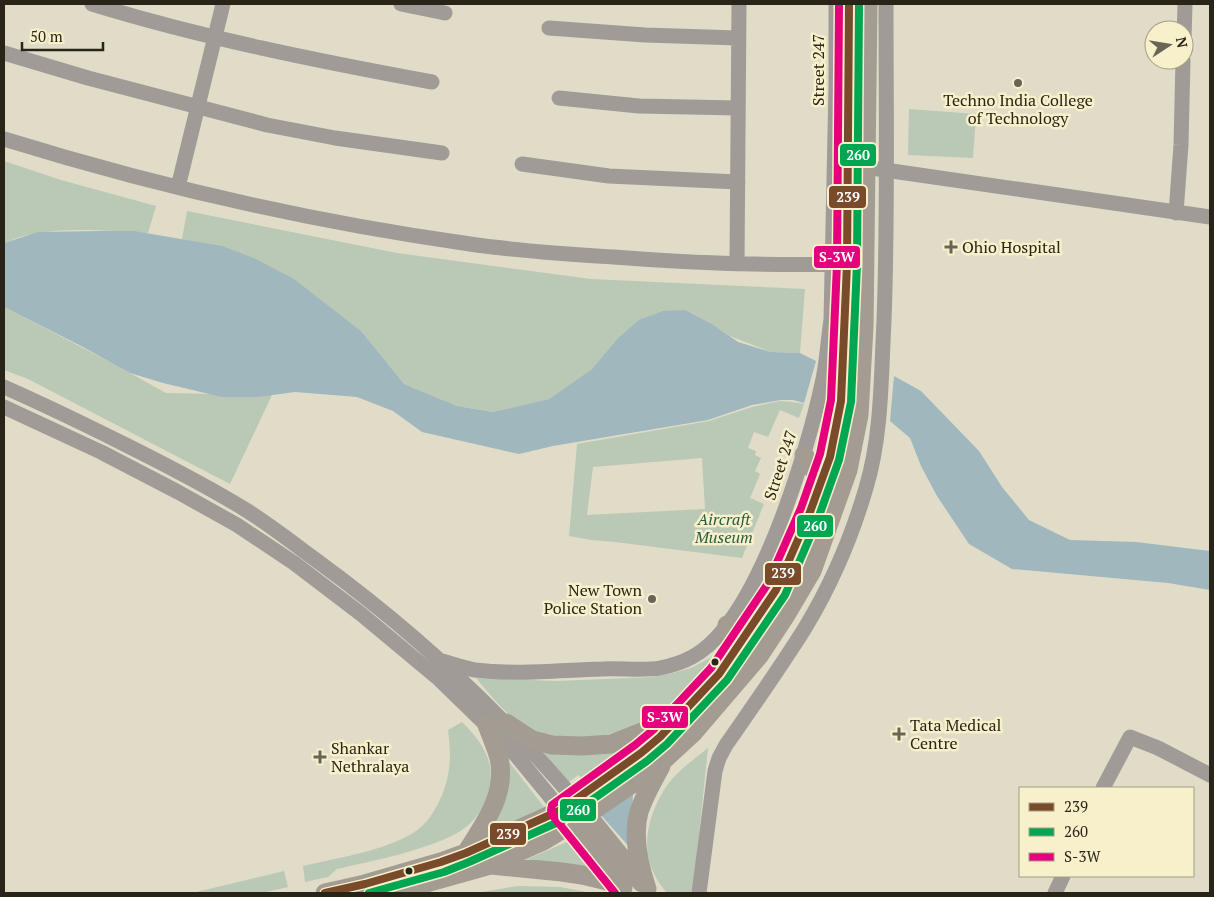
<svg xmlns="http://www.w3.org/2000/svg" width="1214" height="897" viewBox="0 0 1214 897" font-family="'PT Serif',serif">
<style>
.green{fill:#b9c9b5;fill-rule:evenodd}
.water{fill:#a0b7be}
.lines{fill:none;stroke-linecap:round;stroke-linejoin:round}
.minor{stroke:#a09b97;stroke-width:15}
.major{stroke:#a39c93;stroke-width:19}
.bus-1-casing{stroke:#f8efcb;stroke-width:11}
.bus-2-casing{stroke:#f8efcb;stroke-width:11}
.bus-3-casing{stroke:#f8efcb;stroke-width:11}
.bus-1{stroke:#7a4b2a;stroke-width:8}
.bus-2{stroke:#00a651;stroke-width:8}
.bus-3{stroke:#e5007d;stroke-width:8}
.poi-dot{fill:#686556;stroke:#f8efcb;stroke-width:2}
.bus-dot{fill:#282518;stroke:#f8efcb;stroke-width:2}
.labels{text-anchor:middle;dominant-baseline:central;stroke-width:5;stroke-linejoin:round;paint-order:stroke}
.street-label{font-size:16px;fill:#282518;stroke:#f8efcb}
.poi-label{font-size:16px;fill:#282518;stroke:#f8efcb;text-anchor:start}
.park-label{font-size:16px;font-style:italic;fill:#255d41;stroke:#f8efcb}
.line-badge{stroke:#f8efcb;stroke-width:2}
.badge-label{font-size:14px;text-anchor:middle;font-weight:bold;fill:#fff}
</style>
<rect width="100%" height="100%" fill="#e0dcc8"/>
<!-- green -->
<path class="green" d="M909 109 976 114 973 158 908 155Z
M4 161 61 180 156 206 148 233C104 231 45 224 4 243Z
M187 211 397 253 591 279 805 289 800 353 771 352 730 336 712 324 687 310 617 339 592 369 549 399 493 412 457 406 404 384 362 332 182 239Z
M4 307 110 362 166 393 272 395 230 484 28 379 4 370Z
M780 401 793 402 804 404 799 418 780 410 768 437 754 432 748 448 756 451 755 455 761 458 755 471 760 474 750 498 764 504 742 558 615 542 591 540 569 536 577 444 709 421 752 407ZM702 458 705 509 587 515 593 467Z
M715 655C707 664 700 673 692 682 686 690 680 703 671 709 637 731 570 750 532 730 509 719 492 697 476 678L557 681 652 677 673 673 691 668Z
M462 722C481 741 496 761 489 789 485 805 476 821 462 830 433 849 372 861 337 869L328 877 305 882 303 866C336 858 398 849 422 826 432 817 439 803 444 790 451 770 451 751 448 730Z
M634 744V747L586 782 578 775 569 782 545 755 544 751Z
M708 748 693 893H667C637 860 644 819 668 784 679 770 694 759 708 748Z
M510 763 544 807 485 835C505 806 508 800 508 764Z
M569 841 603 878 521 862Z
M284 871 288 887 262 893H192Z
M517 886 560 887 592 893H476Z"/>
<!-- water -->
<path class="water" d="M100 231H134L222 246 256 259 294 279 362 332 404 384 457 406 493 412 549 399 592 369 617 339 639 320 663 311 686 310 712 324 738 342 771 352 800 353 816 361 804 403 793 400H781L752 405 708 420 553 446 519 454 422 432 393 411 357 397 295 392 258 397H222L163 383 130 373 83 347 4 307V243L38 232Z
M894 376 921 391 979 451 1002 487 1029 520 1070 540 1136 542 1210 551V590L1168 583 1012 569 969 544 937 496 921 466 910 438 890 421Z
M633 790 631 849 601 815Z"/>
<g class="lines">
<!-- minor -->
<path class="minor" d="M92 4C203 38 318 61 432 82
M401 4 445 13
M549 28 645 35 738 38
M1184 39 1185 4
M4 53 88 78 267 125 335 138 442 153
M559 98 639 106 738 108
M4 139C156 186 312 222 470 244 517 251 566 254 614 257 690 263 765 266 840 264
M522 164 609 176 738 182
M878 169 1210 217
M178 187 223 4
M1176 213 1181 145 1183 60
M737 264 739 4
M4 387C45 405 86 425 126 445 166 465 207 486 246 510 270 525 293 543 316 560 412 630 499 710 575 800
M4 407 101 452 178 492 237 525 294 563 361 614 439 679 510 748 561 810
M442 661C453 664 464 668 475 670 517 675 561 670 603 669 620 668 645 671 660 668 670 666 683 662 692 657 758 622 808 450 823 379 827 360 828 339 831 320L836 86V4
M1103 788 1130 737 1158 748 1210 775
M699 893 715 771 719 758 726 745C753 706 780 668 805 628 831 585 852 536 866 488 882 435 881 376 884 321 888 215 886 109 886 4
M1055 893 1063 876"/>
<!-- major -->
<path class="major" d="M804 455 821 482
M727 625 734 654
M506 723 532 740 552 745 582 746 611 744 670 721
M579 805 642 883
M565 815 623 888
M466 853C484 824 507 794 499 758 496 747 491 736 487 725
M491 865 562 872 582 875 620 884
M647 889C639 865 632 837 639 812 644 796 653 781 661 766
M325 893 365 884 441 862 466 853 561 810 641 753 660 737 719 674 734 654 776 590 810 512 830 457 841 401 847 264 849 4
M391 893 490 865 543 841 591 812 654 769 693 733 759 656 786 615 812 571 848 470 859 415 864 327 868 4"/>
<defs>
<path id="bus-1" d="M325 893 365 884 441 862 466 853 561 810 641 753 660 737 719 674 776 590 810 512 830 457 841 401 847 264 849 4"/>
<path id="bus-2" d="M369 893 444 872 469 862 565 819 647 761 667 744 727 680 785 595 819 516 839 460 851 402 857 264 859 4"/>
<path id="bus-3" d="M615 893 553 816 551 810 552 805 635 745 653 730 711 668 767 585 801 508 820 454 831 400 837 264 839 4"/>
</defs>
<!-- bus-1 casing -->
<use href="#bus-1" class="bus-1-casing"/>
<!-- bus-2 casing -->
<use href="#bus-2" class="bus-2-casing"/>
<!-- bus-3 casing -->
<use href="#bus-3" class="bus-3-casing"/>
<!-- bus-1 -->
<use href="#bus-1" class="bus-1"/>
<!-- bus-2 -->
<use href="#bus-2" class="bus-2"/>
<!-- bus-3 -->
<use href="#bus-3" class="bus-3"/>
</g>
<!-- markers -->
<g class="poi-dot">
<circle cx="1018" cy="83" r="5"/>
<path d="M948.5 239.5h5v5h5v5h-5v5h-5v-5h-5v-5h5z"/>
<circle cx="652" cy="599" r="5"/>
<path d="M896.5 726.5h5v5h5v5h-5v5h-5v-5h-5v-5h5z"/>
<path d="M317.5 749.5h5v5h5v5h-5v5h-5v-5h-5v-5h5z"/>
</g>
<g class="bus-dot">
<circle cx="715" cy="662" r="4.5"/>
<circle cx="409" cy="871" r="4.5"/>
</g>
<g class="labels">
<!-- street labels -->
<g class="street-label">
<text transform="translate(818 70) rotate(-90)">Street 247</text>
<text transform="translate(780 465) rotate(-72)">Street 247</text>
</g>
<!-- poi labels -->
<g class="poi-label">
<text x="1018" y="100" text-anchor="middle">Techno India College<tspan x="1018" dy="18">of Technology</tspan></text>
<text x="962" y="247">Ohio Hospital</text>
<text x="642" y="590" text-anchor="end">New Town<tspan x="642" dy="18">Police Station</tspan></text>
<text x="910" y="725">Tata Medical<tspan x="910" dy="18">Centre</tspan></text>
<text x="331" y="748">Shankar<tspan x="331" dy="18">Nethralaya</tspan></text>
</g>
<!-- park labels -->
<g class="park-label">
<text x="724" y="519">Aircraft<tspan x="724" dy="18">Museum</tspan></text>
</g>
</g>
<g class="line-badge">
<rect x="839" y="143" width="38" height="24" rx="5" fill="#00a651"/>
<rect x="828" y="185" width="39" height="24" rx="5" fill="#7a4b2a"/>
<rect x="813" y="245" width="48" height="24" rx="5" fill="#e5007d"/>
<rect x="796" y="514" width="38" height="24" rx="5" fill="#00a651"/>
<rect x="764" y="562" width="38" height="24" rx="5" fill="#7a4b2a"/>
<rect x="641" y="705" width="48" height="24" rx="5" fill="#e5007d"/>
<rect x="559" y="798" width="38" height="24" rx="5" fill="#00a651"/>
<rect x="489" y="822" width="38" height="24" rx="5" fill="#7a4b2a"/>
</g>
<g class="badge-label">
<text x="858" y="160">260</text>
<text x="848" y="202">239</text>
<text x="837" y="262">S-3W</text>
<text x="815" y="531">260</text>
<text x="783" y="578">239</text>
<text x="665" y="722">S-3W</text>
<text x="578" y="815">260</text>
<text x="508" y="839">239</text>
</g>
<!-- border -->
<rect width="1214" height="897" fill="none" stroke="#282518" stroke-width="10"/>
<!-- legend -->
<rect x="1019" y="787" width="175" height="90" fill="#f8efcb" stroke="#a59e83"/>
<rect x="1029" y="803" width="25" height="8" fill="#7a4b2a" stroke="#a59e83"/>
<text x="1064" y="812" font-size="15" fill="#282518">239</text>
<rect x="1029" y="828" width="25" height="8" fill="#00a651" stroke="#a59e83"/>
<text x="1064" y="837" font-size="15" fill="#282518">260</text>
<rect x="1029" y="853" width="25" height="8" fill="#e5007d" stroke="#a59e83"/>
<text x="1064" y="862" font-size="15" fill="#282518">S-3W</text>
<!-- north arrow -->
<g transform="translate(1169 45) rotate(78)"><circle r="24" fill="#f8efcb" stroke="#a59e83"/>
<path d="M0-4L9 19L0 12L-9 19Z" fill="#686556"/>
<text y="-8" font-size="14" font-weight="bold" text-anchor="middle" fill="#282518">N</text>
</g>
<!-- scale -->
<path d="M22 42v8h81v-8" fill="none" stroke="#282518" stroke-width="2.5"/>
<text x="30" y="42" font-size="15" fill="#282518" stroke="#f8efcb" stroke-width="4" paint-order="stroke">50 m</text>
</svg>
